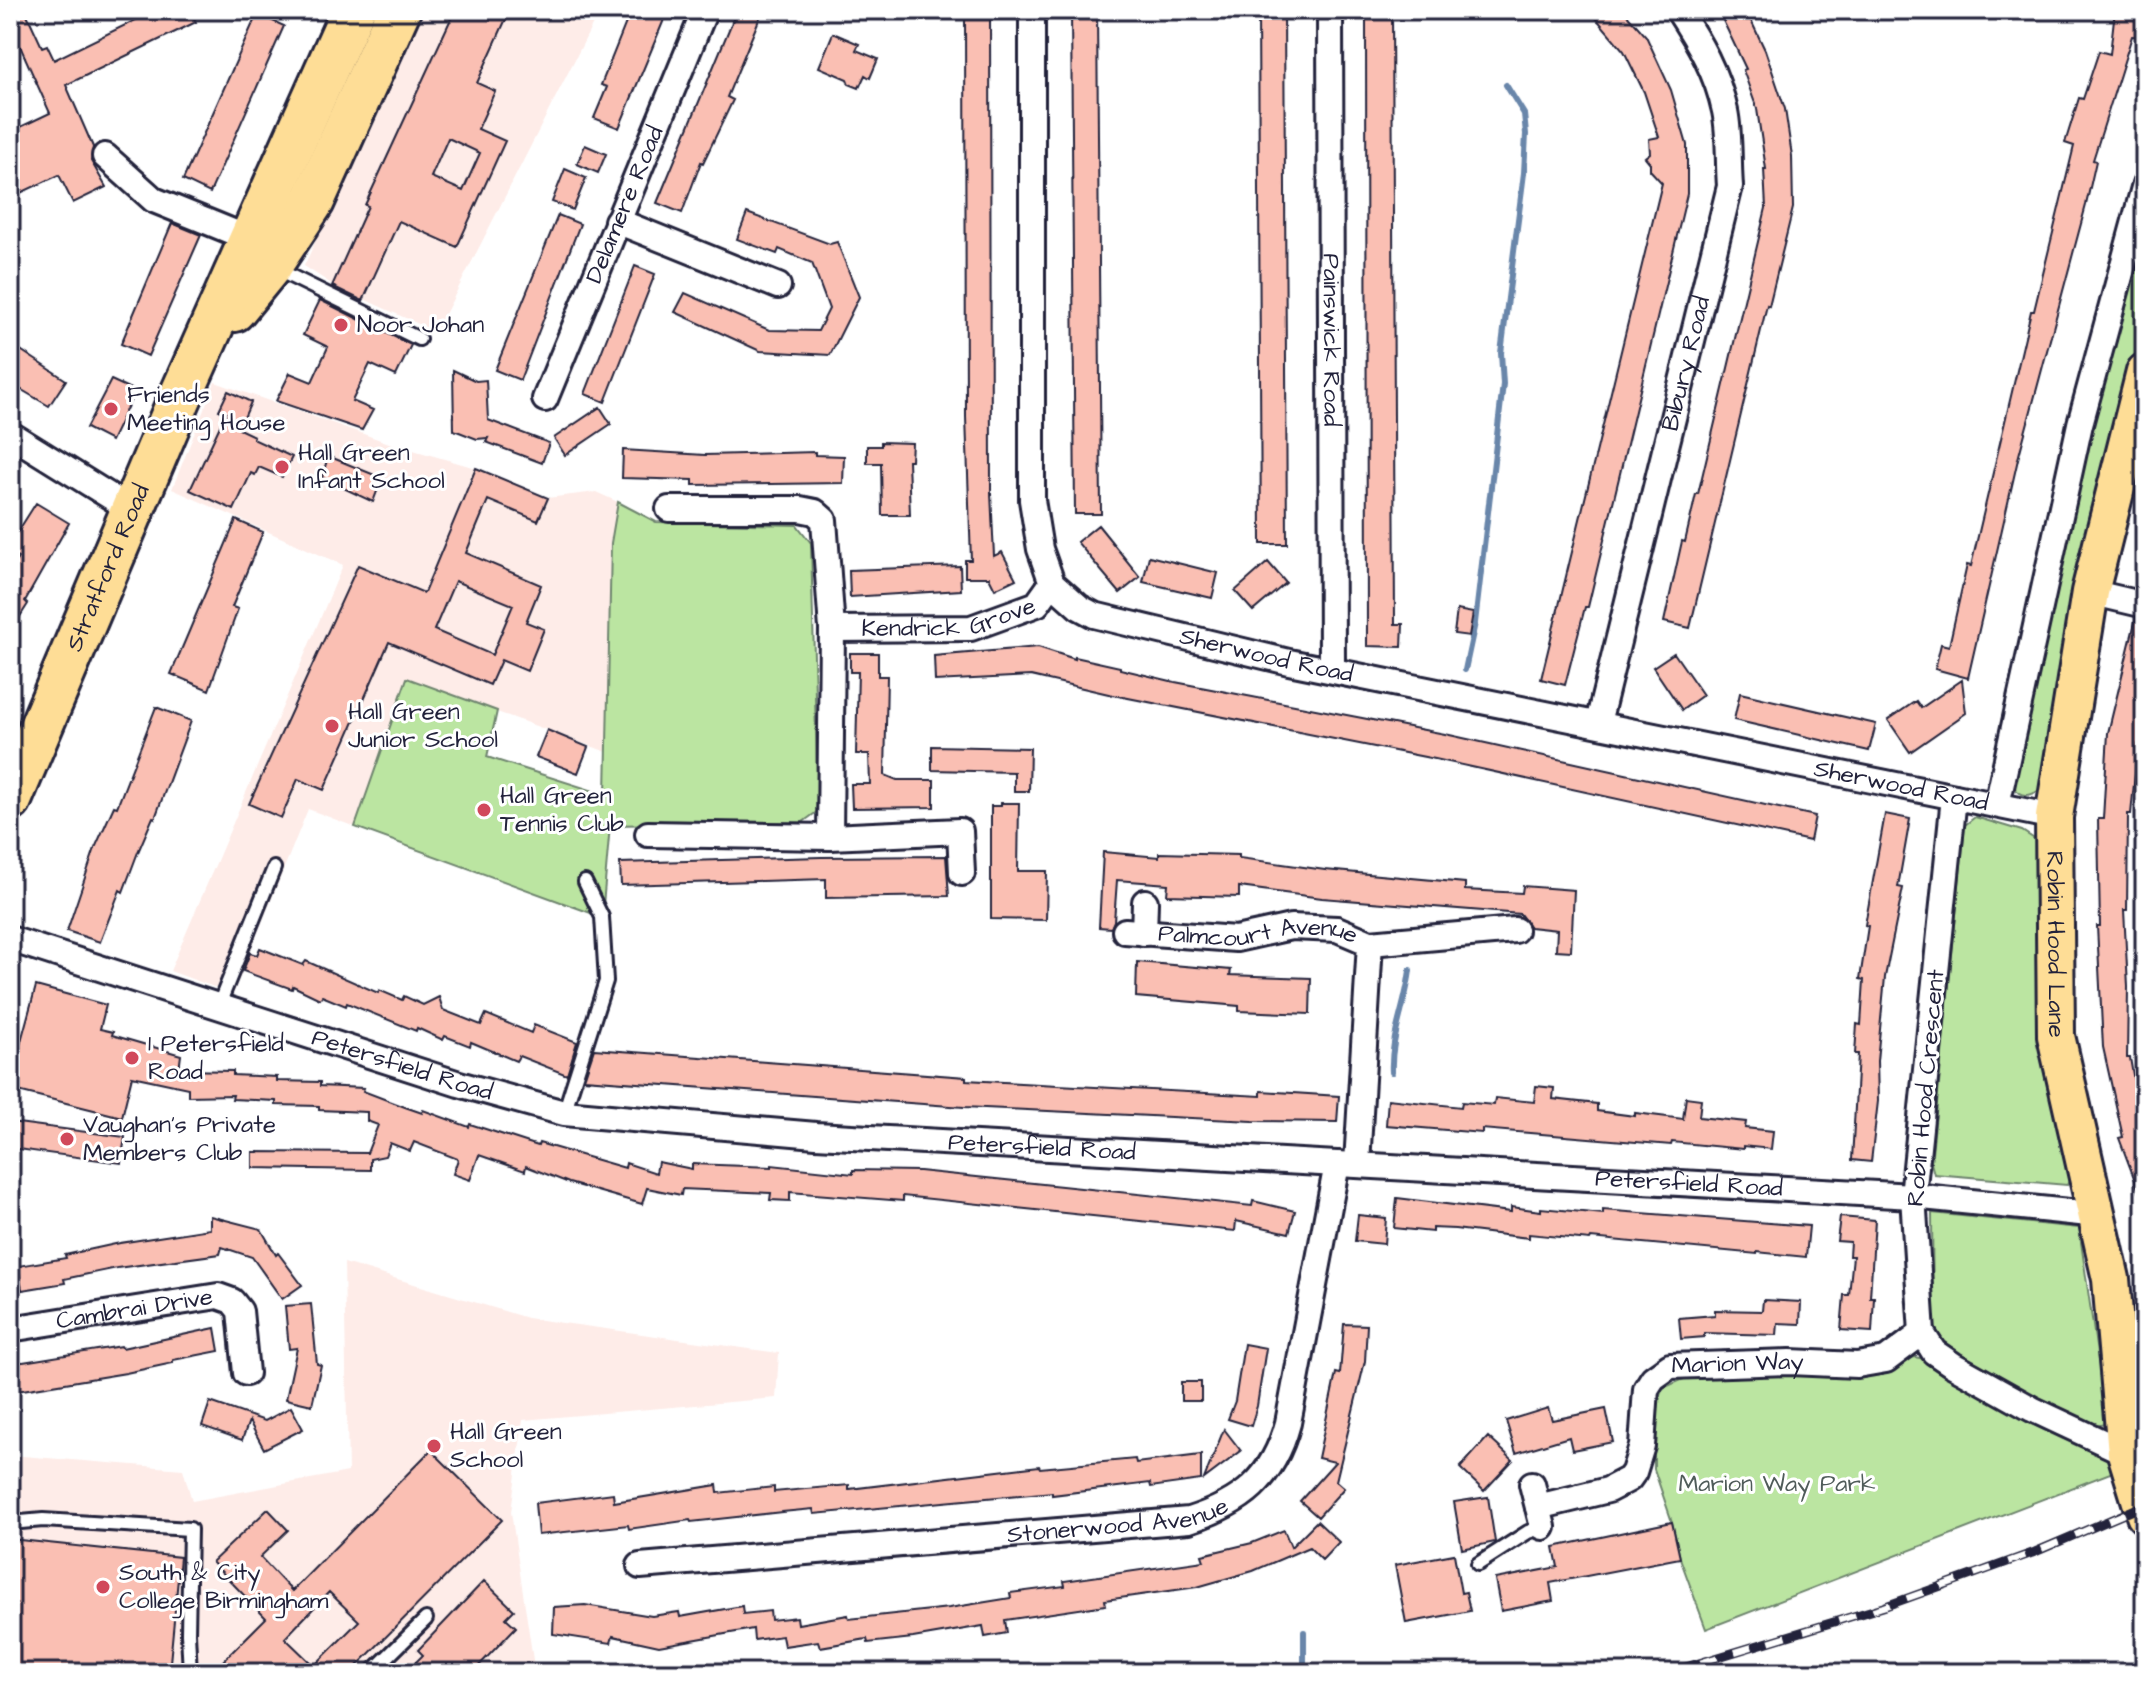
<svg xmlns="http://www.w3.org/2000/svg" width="2155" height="1683" viewBox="0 0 2155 1683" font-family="'Architects Daughter',sans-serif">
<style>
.built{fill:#feece8}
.green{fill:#bbe5a1;stroke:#6e846e;stroke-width:2}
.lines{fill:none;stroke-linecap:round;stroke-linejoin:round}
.stream{stroke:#6986aa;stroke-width:6}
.building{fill:#fabfb3;stroke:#22223b;stroke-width:2;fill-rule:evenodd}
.lane-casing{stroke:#22223b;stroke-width:18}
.street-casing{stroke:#22223b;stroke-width:30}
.primary-casing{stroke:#22223b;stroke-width:42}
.highway-casing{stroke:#22223b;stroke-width:48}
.lane{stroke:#fff;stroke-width:12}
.street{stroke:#fff;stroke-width:24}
.primary{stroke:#fedd96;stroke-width:36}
.highway{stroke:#fedd96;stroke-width:42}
.rail-casing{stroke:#22223b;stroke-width:9}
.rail{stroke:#fff;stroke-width:6;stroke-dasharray:18;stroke-linecap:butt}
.poi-dot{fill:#d1495b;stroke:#fff;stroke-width:3}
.labels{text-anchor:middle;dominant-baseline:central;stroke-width:6;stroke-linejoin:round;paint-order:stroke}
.street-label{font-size:24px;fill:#22223b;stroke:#fff}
.poi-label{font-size:24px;fill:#22223b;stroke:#fff;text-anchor:start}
.park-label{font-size:24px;fill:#505c5a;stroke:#fff}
</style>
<rect width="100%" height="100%" fill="#fff"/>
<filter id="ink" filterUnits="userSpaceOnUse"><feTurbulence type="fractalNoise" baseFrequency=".0125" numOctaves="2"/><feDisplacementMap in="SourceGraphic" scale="16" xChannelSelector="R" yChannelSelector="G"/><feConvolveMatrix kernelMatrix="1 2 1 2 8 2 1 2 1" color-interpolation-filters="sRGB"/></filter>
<g filter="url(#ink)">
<!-- built -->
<path class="built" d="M423 10H600L436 332 333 285 304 266Z
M215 382 392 444 476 468 547 498 596 492 618 502 611 543 607 752 407 679 355 827 308 809 233 994 170 971 343 565 172 489Z
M344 1263 527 1318 779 1353 776 1398 523 1420 511 1512 535 1673H10V1455L183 1469 192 1501 348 1472Z"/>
<!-- green -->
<path class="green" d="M2145 211V333L2076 605 2044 787C2033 795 2023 800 2014 787L2020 720 2049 584Z
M618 502 656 522 797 525 811 543 818 811 803 822 610 825 602 917 355 827 407 678 497 711 487 757 606 795 611 543Z
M1975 817 2022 831 2036 840 2042 1033 2070 1179 2067 1185 1934 1174 1931 1163 1965 825Z
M1932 1213 2079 1228 2107 1423 2092 1425 1954 1355 1943 1346 1933 1327Z
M1914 1357 1931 1360 2082 1447 2109 1459 2113 1472 1706 1629 1680 1558 1672 1522 1654 1469V1409L1663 1388 1686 1378 1886 1370Z"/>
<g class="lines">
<!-- stream -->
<path class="stream" d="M1465 670 1475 623 1503 384 1501 353 1524 173 1526 134 1524 114 1506 85
M1392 1072C1390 1038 1406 1005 1410 970
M1304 1632V1673"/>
</g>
<!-- building -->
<path class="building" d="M10 10H25L42 47 47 45 54 60 156 10H190L196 22 66 85 93 147 91 161 106 187 73 203 59 175 14 196 10 187V132L50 113 20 46 10 50Z
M455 10H510L477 83 495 91 478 129 505 141 457 247 399 221 363 301 332 286 368 206 365 205ZM448 138 480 153 463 191 431 177Z
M631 10H668L619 128 594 118 607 87 601 85Z
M737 10H763L727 97 733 100 703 163 701 162 682 213 657 203Z
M965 10H990L991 493 994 556 1002 552 1016 579 995 589 989 577H965V560H971L966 417Z
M1071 10H1097L1101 514H1075Z
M1258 10H1284L1287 544H1261Z
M1366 10H1392L1395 624H1403L1402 647 1367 646Z
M1589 10H1623L1646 36 1671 90 1687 145V194L1588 607H1585L1565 685 1541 679 1662 183 1650 170V163L1645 157 1650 153 1649 139 1659 137 1644 92 1624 51Z
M1718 10H1746L1765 50 1785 109 1792 156 1793 208 1769 306 1767 305 1690 628 1664 622 1682 541 1685 542 1696 494H1698L1766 208 1764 169H1766L1757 109 1743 70 1746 69Z
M2115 10H2145V37L2132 36 2093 160 2096 161 2086 205 2018 459 1968 678 1935 669 1941 644 1949 646 1967 565 1971 566 2031 311H2034L2074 146 2065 143 2079 98 2083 99 2099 51 2110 54Z
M257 14 284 26 210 193 183 180Z
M833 33 859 44 856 50 878 59 870 78 865 75 859 88 849 84 847 79 819 67Z
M585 145 606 154 598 173 577 164Z
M565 169 586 178 573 210 552 202Z
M747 213 830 244 837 242 859 297 830 355 760 351 675 312 685 293 769 330 818 331 829 309 812 263 779 249 777 254 737 239Z
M558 215 580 224 520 380 495 370Z
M172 223 201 235 148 356 121 344Z
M635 266 655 274 605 402 585 394Z
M320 300 411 345 396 376 370 364 352 401 373 410 362 430 276 401 290 373 312 382 328 347 303 335Z
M10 343 66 380 49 406 10 383Z
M453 370 476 381 486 380 488 420 549 443 542 463 486 442 488 438 477 439 454 430Z
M111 380 135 391 111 441 86 428Z
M228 391 251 402 239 429 254 436 253 439 292 457 282 477 259 467 255 475 251 473 234 510 190 490 226 413 219 410Z
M600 407 611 424 565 455 554 438Z
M881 442 912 443 911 460H908L910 515H882L881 463H867V446H881Z
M623 450 705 455 815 452V455L844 456 843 483 693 485V480L622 478Z
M328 456 382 478 373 502 322 478Z
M476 468 548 498 538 521 488 500 466 553 541 585 526 622 544 629 527 671 501 660 490 685 389 642 324 790 298 779 281 818 249 804 358 565 424 593ZM455 581 513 605 492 655 434 630Z
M36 503 69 523 25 601 28 604 10 632V571L18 558 10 553V544Z
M236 520 263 532 232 607 238 609 209 690 171 674Z
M1098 525 1140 577 1120 593 1077 542Z
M1149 556 1218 573 1212 598 1143 582Z
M1268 562 1286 583 1253 611 1235 591Z
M960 566 961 590 850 597 849 570Z
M1457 610 1473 613 1469 636 1454 634Z
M2136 618 2145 620V696L2139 722H2141L2140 744H2138L2131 814H2128L2127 910H2124L2128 987 2127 1058H2130L2136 1092 2143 1090 2145 1098V1198L2142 1199 2119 1138 2123 1137 2103 1047 2097 926H2100L2098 819H2103L2108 733Z
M1038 647 1075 659V657L1120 667V669L1175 682 1445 734 1815 816 1810 841 1435 759 1113 695 1031 676 935 681 934 656Z
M850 653H878V676H887L885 775 897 780H934V807L852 808 851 784H870L869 754H856L858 672H850Z
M1674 653 1703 695 1682 710 1653 667Z
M1962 680 1966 713 1910 752 1888 720 1916 701 1921 708Z
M1740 693 1876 724 1869 751 1734 720Z
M156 707 191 721 155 818 153 817 138 852 123 892 120 890 100 942 67 931 95 848 114 806 117 807Z
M547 730 588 747 578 773 536 757Z
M932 746 1030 748 1029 791H1014V772L932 770Z
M1001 803H1019L1018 871H1047L1046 920 991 919V806H1001Z
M1885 814 1910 819 1898 887 1903 888 1885 977 1877 1061 1878 1101 1871 1162 1852 1160 1858 1054H1855L1857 1024 1861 1025 1864 980 1860 979 1868 926 1865 925Z
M1103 852 1159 857V853L1239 855V858L1325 870 1465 883V890L1522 893 1523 886 1574 890 1571 951 1556 950 1557 930 1530 927 1520 914 1322 898 1239 887V897L1167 895 1168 884 1117 880 1114 921 1111 928 1099 927Z
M946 856 949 896 826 898V879L621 885 620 863 821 857Z
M260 948 303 965 306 961 378 993 379 990 402 1000 404 996 423 1005 439 997 443 1010 481 1025 486 1014 531 1033 534 1025 577 1042 567 1075 519 1056 516 1061 471 1042 470 1046 445 1036 443 1040 417 1028 416 1031 347 1003 346 1006 322 996 320 999 293 986 292 989 243 971 250 953 257 955Z
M1137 962 1231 970 1230 975 1311 978 1310 1014 1239 1011V1006L1136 997Z
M36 986 106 1005 100 1029 113 1032 112 1035 181 1055 179 1070 233 1071V1075L277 1077V1081L320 1082V1086L364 1088 363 1091 405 1107 422 1113 423 1110 469 1127 470 1124 538 1146 539 1143 625 1168 626 1163 656 1173 658 1162 692 1169V1164L772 1167V1165L853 1174V1170L919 1171 1252 1206 1253 1201 1295 1211 1289 1233 1236 1221 1235 1231 903 1196V1201L790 1192V1201L770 1200 771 1193 682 1189 681 1195 647 1188 642 1204 569 1183 526 1166 525 1171 479 1155 470 1180 453 1174 458 1159 414 1142 410 1151 390 1143 385 1156 370 1159V1170L253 1168V1152L367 1153 378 1125 367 1121V1112L319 1110V1106L276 1105V1101L232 1099 233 1095 188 1096V1088L132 1076 122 1117 10 1089V1055L17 1056Z
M594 1049 966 1077V1080L1261 1096V1091L1339 1096 1337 1122 1253 1121 964 1107 584 1079Z
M1536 1086 1554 1088 1553 1099 1597 1104V1111L1635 1116V1113L1683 1119 1686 1097 1701 1099 1699 1117 1746 1122 1745 1128 1773 1131 1771 1149 1743 1146V1149L1672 1142 1671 1145 1482 1129V1133L1386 1125 1388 1099 1461 1107 1462 1102 1494 1105 1495 1098 1534 1102Z
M10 1122 125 1137 121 1163 10 1148Z
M1397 1198 1511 1212V1207L1541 1211V1208L1603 1214V1210L1809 1226 1806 1257 1757 1252V1254L1591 1238 1590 1240 1529 1234V1238L1455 1229 1432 1228V1232L1394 1228Z
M1358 1215 1386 1218 1384 1244 1355 1241Z
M210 1216 261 1229 276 1255 278 1253 302 1285 282 1299 252 1257 222 1247 220 1254 117 1268 64 1279 65 1283 22 1290 18 1266 66 1258 65 1255 120 1243 210 1229Z
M1840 1217 1875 1220 1870 1297H1874L1872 1332 1841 1330 1844 1295H1849L1853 1256H1849L1850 1242 1837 1241Z
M1763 1300 1801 1302 1800 1324 1778 1323 1777 1335 1704 1333V1337L1681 1339 1679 1318 1715 1315V1310L1762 1311Z
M311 1304 317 1364 321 1365 312 1405 286 1399 297 1348 289 1349 285 1306Z
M1344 1324 1367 1325 1365 1361 1336 1481 1344 1488 1318 1517 1300 1501 1335 1462 1318 1458 1336 1373 1340 1374Z
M215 1328 219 1351 173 1360V1363L126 1373 10 1392 12 1361 23 1362 121 1346 122 1348Z
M1244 1344 1266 1348 1257 1406 1251 1426 1228 1419 1235 1401Z
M1181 1382H1201V1401H1181Z
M210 1402 265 1421 291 1407 303 1429 264 1449 249 1421 242 1440 202 1426Z
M1548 1408 1552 1420 1606 1409 1613 1442 1572 1450 1569 1437 1516 1453 1506 1421Z
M1224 1429 1241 1451 1204 1479Z
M1488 1437 1513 1460 1484 1491 1460 1468Z
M431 1450 502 1520 350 1673H211L266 1618 212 1562 268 1509 288 1530 260 1557 292 1591ZM329 1592 359 1621 314 1666 285 1638Z
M1201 1455V1480L1151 1487 1150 1483 1052 1495V1492L814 1514 813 1509 782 1512 691 1522 690 1520 629 1529 628 1525 538 1535 535 1503 613 1493 614 1502 717 1485 718 1493 774 1487V1492L849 1485V1489L1039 1466 1040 1468 1135 1459 1136 1463Z
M1488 1497 1495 1542 1462 1549 1454 1502Z
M1317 1521 1339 1542 1322 1560 1309 1547 1253 1571 1197 1587 1105 1600 1106 1605 1005 1620 1007 1633 985 1637 983 1626 913 1638 868 1643 867 1639 820 1647 818 1641 784 1646 782 1636 754 1640 753 1629 659 1646 613 1636 611 1643 553 1634 554 1607 585 1605 652 1616 679 1612 680 1617 742 1606 743 1614 770 1611 771 1620 797 1617 798 1624 848 1615 849 1619 949 1608 1011 1598 1010 1593 1065 1586 1064 1581 1204 1561 1202 1555 1252 1543 1284 1530 1291 1547Z
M1672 1522 1680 1558 1550 1583 1553 1601 1501 1611 1495 1579 1558 1567 1554 1547Z
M10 1539 180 1557 169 1673H10Z
M1454 1554 1461 1593 1466 1592 1470 1611 1406 1623 1395 1565Z
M484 1581 514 1610 506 1618 516 1627 472 1673H405L423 1655 418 1650Z"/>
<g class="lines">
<defs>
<path id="lane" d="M274 268 419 339
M218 1007 274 868
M564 1113 606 981 602 917 585 882
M10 1523 43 1520 190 1529 188 1633 190 1673
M1478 1564 1528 1532 1543 1527
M371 1673 426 1619"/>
<g id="street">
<path id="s1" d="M1032 10V500L1040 549 1052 583 1079 607 1094 615 1289 662 2054 817"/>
<path id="s2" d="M1330 10 1332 670"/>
<path d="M105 156 154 200 250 239"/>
<path d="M617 221 778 286"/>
<path id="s3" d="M545 399 705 10"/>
<path d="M10 434 132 510"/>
<path d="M2090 592 2145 605"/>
<path id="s4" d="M832 629 971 628 1037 604 1052 583"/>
<path id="s5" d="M1598 723 1730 186C1728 162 1730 135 1725 111 1717 73 1699 42 1678 10"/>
<path d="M1954 797 1913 1196 1922 1333 1934 1352 1953 1365 2032 1409 2126 1453 2145 1444"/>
<path d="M1997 805 2080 424 2145 184"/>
<path d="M648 834 830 837 832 629 824 520 815 512 800 509H669"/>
<path d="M830 837 960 831 962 873"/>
<path id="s6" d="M1125 931 1236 939 1291 927 1337 929 1370 943 1515 930"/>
<path d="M1144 933 1145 902"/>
<path id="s7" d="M10 939 459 1084 564 1113 816 1135 1913 1196 2099 1215"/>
<path d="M1357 1164 1370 943"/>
<path id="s8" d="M10 1329 218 1296 232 1301 240 1311 246 1373"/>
<path d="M1532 1484 1543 1527"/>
<path id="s9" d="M1538 1507 1608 1490 1629 1479 1634 1472 1642 1446 1646 1389 1653 1378 1670 1366 1790 1362 1857 1365 1886 1360 1922 1333"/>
<path id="s10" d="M640 1566 1189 1520C1242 1503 1273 1479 1288 1423L1337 1164"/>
</g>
<g id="primary">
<path id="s11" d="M2145 372 2090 592 2054 817 2056 1036 2111 1279 2126 1453 2145 1515"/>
</g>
<g id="highway">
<path d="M234 310 270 266 313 201 399 10"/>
<path id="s12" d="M10 800 179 400 353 10"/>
</g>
</defs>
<!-- lane casing -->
<use href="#lane" class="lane-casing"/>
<!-- street casing -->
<use href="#street" class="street-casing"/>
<!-- primary casing -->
<use href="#primary" class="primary-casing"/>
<!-- highway casing -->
<use href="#highway" class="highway-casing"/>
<!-- lane -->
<use href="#lane" class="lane"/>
<!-- street -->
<use href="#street" class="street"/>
<!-- primary -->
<use href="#primary" class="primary"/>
<!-- highway -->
<use href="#highway" class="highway"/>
<defs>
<path id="rail" d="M1666 1673 1883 1607 2035 1552 2145 1505"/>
</defs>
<!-- rail casing -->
<use href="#rail" class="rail-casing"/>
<!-- rail -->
<use href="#rail" class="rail"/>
</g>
</g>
<!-- markers -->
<g class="poi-dot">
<circle cx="341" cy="325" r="8"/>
<circle cx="111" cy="409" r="8"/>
<circle cx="282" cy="467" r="8"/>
<circle cx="332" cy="726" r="8"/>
<circle cx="484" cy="810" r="8"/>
<circle cx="132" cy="1058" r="8"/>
<circle cx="67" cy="1139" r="8"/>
<circle cx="434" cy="1446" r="8"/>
<circle cx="103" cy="1587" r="8"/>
</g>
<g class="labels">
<!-- street labels -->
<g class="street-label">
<text stroke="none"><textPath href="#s3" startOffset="210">Delamere Road</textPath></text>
<text stroke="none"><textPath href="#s2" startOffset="330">Painswick Road</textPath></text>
<text stroke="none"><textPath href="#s5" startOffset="370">Bibury Road</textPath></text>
<text stroke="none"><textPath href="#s12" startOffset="252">Stratford Road</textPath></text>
<text stroke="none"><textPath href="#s4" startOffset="118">Kendrick Grove</textPath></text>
<text stroke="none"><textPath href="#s1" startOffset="806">Sherwood Road</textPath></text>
<text stroke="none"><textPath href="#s1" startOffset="1454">Sherwood Road</textPath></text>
<text stroke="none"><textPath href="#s6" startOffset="134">Palmcourt Avenue</textPath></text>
<text stroke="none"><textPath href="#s11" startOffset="582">Robin Hood Lane</textPath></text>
<text stroke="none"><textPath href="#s7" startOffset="412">Petersfield Road</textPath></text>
<text transform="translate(1926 1088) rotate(-85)">Robin Hood Crescent</text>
<text stroke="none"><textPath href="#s7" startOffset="1060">Petersfield Road</textPath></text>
<text stroke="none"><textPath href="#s7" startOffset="1708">Petersfield Road</textPath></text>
<text stroke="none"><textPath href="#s8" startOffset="126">Cambrai Drive</textPath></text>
<text stroke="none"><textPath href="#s9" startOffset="290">Marion Way</textPath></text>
<text stroke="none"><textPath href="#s10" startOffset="480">Stonerwood Avenue</textPath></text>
</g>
<!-- poi labels -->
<g class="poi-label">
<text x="357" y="325">Noor Johan</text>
<text x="127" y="395">Friends<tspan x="127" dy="28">Meeting House</tspan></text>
<text x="298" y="453">Hall Green<tspan x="298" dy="28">Infant School</tspan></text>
<text x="348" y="712">Hall Green<tspan x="348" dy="28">Junior School</tspan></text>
<text x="500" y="796">Hall Green<tspan x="500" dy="28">Tennis Club</tspan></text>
<text x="148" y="1044">1 Petersfield<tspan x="148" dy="28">Road</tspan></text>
<text x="83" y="1125">Vaughan's Private<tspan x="83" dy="28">Members Club</tspan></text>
<text x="450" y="1432">Hall Green<tspan x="450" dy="28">School</tspan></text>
<text x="119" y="1573">South &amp; City<tspan x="119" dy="28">College Birmingham</tspan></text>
</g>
<!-- park labels -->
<g class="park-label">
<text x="1777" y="1484">Marion Way Park</text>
</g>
</g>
<!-- margin -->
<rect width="2155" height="1683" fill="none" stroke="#fff" stroke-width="40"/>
<rect x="20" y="20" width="2115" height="1643" fill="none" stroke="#22223b" stroke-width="3" filter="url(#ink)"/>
</svg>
